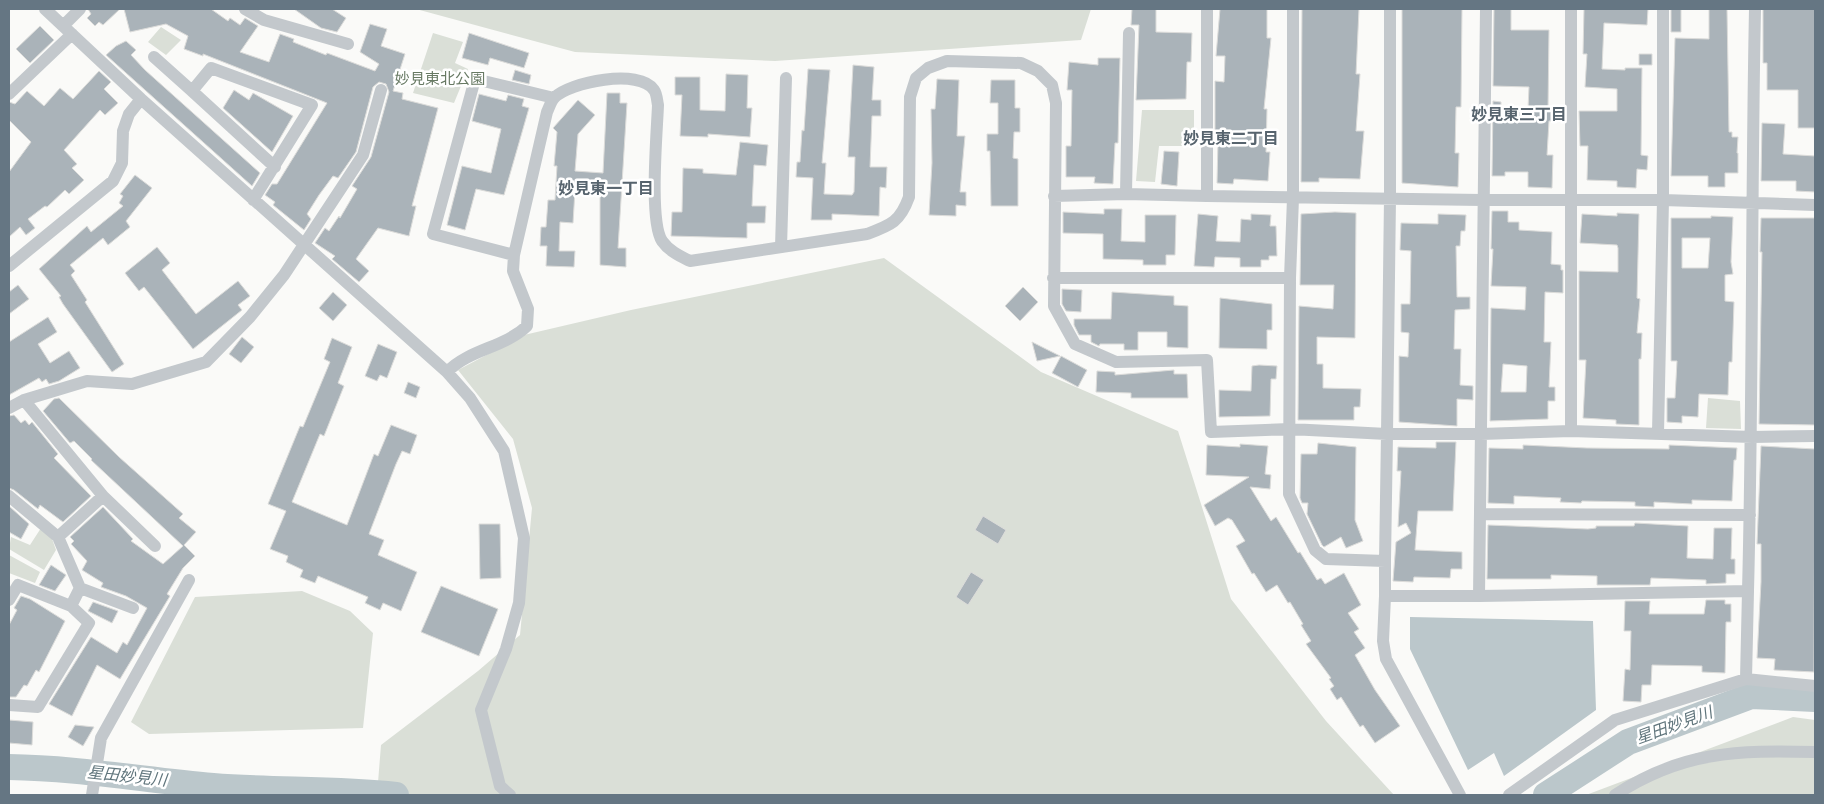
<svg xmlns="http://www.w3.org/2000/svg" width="1824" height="804" viewBox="0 0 1824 804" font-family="'Roboto Condensed','Noto Sans JP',sans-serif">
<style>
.green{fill:#dadfd7}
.water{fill:#bbc7cb}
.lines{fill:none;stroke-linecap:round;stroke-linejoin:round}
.river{stroke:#bbc7cb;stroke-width:26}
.building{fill:#aab3b9;stroke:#dcdcda;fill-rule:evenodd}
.minor{stroke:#c3c8cc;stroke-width:12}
.labels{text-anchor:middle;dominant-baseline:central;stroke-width:5;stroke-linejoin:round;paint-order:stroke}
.park-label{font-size:15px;fill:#687a64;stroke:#fff}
.neighbourhood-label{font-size:16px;font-weight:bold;fill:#57646e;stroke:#fff}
.water-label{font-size:16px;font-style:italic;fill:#60757c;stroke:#fff}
</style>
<rect width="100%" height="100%" fill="#fafaf8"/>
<!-- green -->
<path class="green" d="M416 9H1091L1081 40 775 61 575 52Z
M161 27 181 40 166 55 148 42Z
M433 33 463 42 455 63 468 69 454 103 413 93Z
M1142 110H1194V146H1159L1155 182 1136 181Z
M884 258 1041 372 1178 431 1231 599 1326 721 1394 795H377L381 745 478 671 520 635 532 508 513 439 458 370 524 335 631 310Z
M1708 398 1740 401 1741 429 1706 428Z
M41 528 51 536 56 550 44 570 9 549 11 537 30 545Z
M9 555 40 572 35 583 9 573Z
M302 591 350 611 373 633 363 728 149 734 131 722 195 597Z
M1793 717 1815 720V795H1586Z"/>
<!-- water -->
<path class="water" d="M1410 617 1593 621 1596 710 1504 776 1494 753 1468 770 1410 649Z"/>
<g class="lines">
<!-- river -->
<path class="river" d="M9 767C77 768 145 780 213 786 274 791 335 788 396 795
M1546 795 1628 742 1751 696 1815 699"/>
</g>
<!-- building -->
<path class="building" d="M88 9H120L103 25 99 22 95 26 87 18 91 14Z
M124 9H211L228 21 230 18 240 25 245 18 258 26 240 52 269 62 280 34 294 39 293 42 326 55 327 53 375 71 379 64 360 52 370 24 387 29 381 46 405 54 393 91 403 93 402 99 438 108 412 206H416L409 236 378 228 356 259 369 271 359 282 332 259 335 256 315 243 325 228 329 231 339 216 340 218 357 189 352 186 371 157 389 92 386 84 379 82 373 87 356 152 338 178 333 176 319 195 307 214 311 219 304 230 273 205 275 202 265 195 272 184H277L327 103 203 54V56L184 49 188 36 166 24 130 32Z
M294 9H332L346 18 337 32 321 28Z
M1132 9H1156V32L1192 33 1191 62H1187L1186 99 1136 100 1139 25H1131Z
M1220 9H1267V38H1271L1264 109H1267L1266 152H1270L1268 181 1234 179 1233 184 1217 183 1218 140H1215V81L1224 82 1225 56H1216Z
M1302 9H1359L1356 74H1360L1356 131H1364L1360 179 1319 178V182H1301Z
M1402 9H1462L1461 107H1456L1455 153H1459L1458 187 1402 183Z
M1494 9H1511V30H1549L1548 110H1563V122L1549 121 1547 155H1553L1552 188 1528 187V172H1505V176H1492L1493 101 1501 102V109H1528L1529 87 1493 86Z
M1584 9H1648L1647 25 1604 23 1602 69 1625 70V68H1642L1641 155 1648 156 1647 170 1637 169 1636 188 1617 187V181L1587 180 1588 146H1580L1579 111H1617V89L1585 87 1587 54H1583Z
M1671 9H1681V32H1671Z
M1709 9H1727L1729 132H1732V137H1738L1737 153H1738V173H1725V187H1708V176H1671L1675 38 1709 39Z
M1763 9H1815V128H1798V90H1767V63H1763Z
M40 26 54 40 30 63 16 49Z
M469 33 529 53 524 68 490 58 488 65 462 58Z
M126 41 136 50 131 55 145 70 260 173 252 186 106 55 116 46Z
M1639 54H1652V65H1639Z
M1098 58H1120L1118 143H1115L1113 184 1094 183 1095 177H1066V146H1071L1072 90H1067L1069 62 1098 65Z
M853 65 874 67 872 100H881V116H872L870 167H887L886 188 880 187 879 216 832 214V220H811L813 178 796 177 797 162H800L802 130 804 131 808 69 830 70 822 163H826L824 194 852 195 854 192 855 157H848Z
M515 70 531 75 529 84 512 80Z
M99 71 111 82 104 89 118 103 105 115 100 110 64 150 77 164 72 168 84 180 69 194 65 190 47 207 45 206 28 219 35 228 26 235 20 227 9 237V172L31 142 9 120V102L15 104 27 91 44 106 60 88 73 99Z
M726 74 748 75 747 108H752L750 137 708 134V137L680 136 682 95H675V77H700V110L725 111Z
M937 79 959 80 957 136H965L960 192H966V206L956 205V216L929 215 932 163 931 109H935Z
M991 80H1015V108H1020V132H1014L1013 158 1018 159V206H991L990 151H987V134H998V103H990Z
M234 90 249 100 253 93 293 116 272 152 223 108Z
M607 93H620V103H627L618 248H626V267L600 265V191L575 190 573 223 560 222 559 251H575L574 267 546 266 547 246H540L541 227H546L548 200H555L557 166H554L557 132 553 128 578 100 595 115 578 134 575 171 603 173Z
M479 94 506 101 508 95 524 99 522 106 529 108 504 195 476 189 465 230 447 225 462 166 491 173 501 129 472 121Z
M1762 123 1785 124 1783 154 1815 156V192L1796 191V181H1761Z
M740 142 768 145 766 166 754 165 752 206H766L765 223H747V238L671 236 672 212H682L683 168 703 169V173L736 175Z
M1164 151 1179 152 1177 186 1161 184Z
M135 175 152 188 126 221 130 227 108 245 103 238 70 265 75 271 71 275 87 300 85 302 124 364 112 372 63 304 59 297 61 296 39 269 87 226 91 232 123 206 119 203 123 196 120 194Z
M1104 209H1122L1121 241 1145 242V215H1176L1175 255H1166V265H1143V260L1103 259V234L1063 233V212L1104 214Z
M1492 211H1508V222H1519V230L1552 232 1551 264 1561 265V270H1563V293L1545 292 1544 342H1551L1549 387H1555V401H1548V419L1490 421 1491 308 1525 310 1526 287 1491 286 1493 249H1491ZM1503 364 1527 366 1526 392H1501Z
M1335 212 1356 213 1355 338 1317 337V364H1323V388L1361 389 1360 407H1354V420H1298L1299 306 1333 309 1334 285H1300L1301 214Z
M1617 213 1639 214 1637 298 1640 299 1637 333H1642L1641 359H1639V425L1616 424V420L1583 418 1586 360H1579V271L1618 272V248L1617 245 1580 243 1582 214 1617 216Z
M1198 214 1218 216 1216 241 1240 242 1241 219 1251 220V214L1271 215 1270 226H1276L1277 256H1269V260H1261V267H1240V258L1215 257 1214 267 1194 266Z
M1438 214 1466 215 1465 231H1461L1460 246H1456L1457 297H1470V309L1455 310 1454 349H1461L1460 385 1473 386V400L1457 399V426L1399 422V356L1408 357 1409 333 1401 332V304H1410L1411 251 1400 250 1401 223 1438 224Z
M1711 216 1733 217 1731 262 1733 274 1725 275V301L1734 302 1732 362H1729L1728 395 1699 394 1698 417 1682 416V423L1667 422V398H1675L1677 361H1671V218H1711ZM1682 238H1710L1708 268H1682Z
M1761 218H1815V425L1759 424 1762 252H1760Z
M157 247 170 263 162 270 196 314 238 281 250 296 238 305 242 310 193 349 144 287 139 291 125 273Z
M18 285 29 299 9 314V292Z
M1023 287 1038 302 1020 321 1005 306Z
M1062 289 1082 290 1081 312 1066 311 1062 304Z
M333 292 347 305 333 321 319 308Z
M1112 292 1174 296V305L1188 306V348L1167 347V332H1138V350H1124V344H1100L1099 346 1091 342V335H1079L1074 325V319H1111Z
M1220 298 1272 304V330H1267V349L1219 348Z
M48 317 57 332 38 344 50 363 69 351 80 368 59 381 49 384 46 379 42 382 39 378 9 395V342Z
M242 337 254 347 241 363 229 354Z
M332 338 352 347 338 383 344 386 324 436 320 434 292 502 347 525 374 454 378 456 391 425 417 435 410 454 402 451 396 464 369 534 384 540 378 555 417 572 401 611 383 603 380 610 365 603 368 597 318 576 315 583 300 577 303 570 286 562 288 556 270 549 286 511 268 504 300 426 303 427 330 362 324 359Z
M1032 342 1060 356 1037 361Z
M378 344 397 352 387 378 380 375 377 381 365 376Z
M1061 356 1087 370 1078 387 1052 373Z
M1259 365 1277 366 1276 379H1271L1270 416 1219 417V390L1251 391 1252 366Z
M1174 370V374H1187L1188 398H1131V393L1096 392 1097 371 1115 372V375Z
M408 382 420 387 416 398 404 393Z
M59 398 119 457 183 514 179 518 196 532 184 545 195 556 183 568 167 594 170 596 120 679 97 665 72 716 49 704 91 637 117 653 123 642 127 645 147 608 126 596 101 587 103 583 82 570 87 561 71 544 74 541 70 537 103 507 133 539 131 541 163 564 183 546 91 460 92 459 74 441 70 443 43 411 54 399Z
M14 415 21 423 25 420 29 425 32 422 58 454 54 458 91 496 63 522 40 505 38 509 14 490 9 488V416Z
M1436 442H1456L1453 511H1418L1415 550 1462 552V569H1451L1450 578 1414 577 1413 582 1393 581 1396 542 1411 533 1406 523 1398 527 1401 471H1397L1398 447 1436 448Z
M1318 443 1356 447 1355 520 1363 541 1346 548 1341 537 1324 547 1322 545 1307 514 1308 503H1302L1300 498 1301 454H1317Z
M1240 444 1268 446 1265 474 1271 475 1270 489 1250 487 1271 521 1276 517 1298 553 1300 552 1317 580 1321 578 1325 584 1344 573 1361 605 1348 613 1359 629 1354 632 1365 648 1355 655 1375 690 1400 726 1375 743 1363 725 1360 727 1341 697 1337 700 1330 689 1334 686 1329 679 1331 678 1306 644 1311 641 1301 625 1303 624 1290 602 1288 603 1277 585 1266 592 1254 573 1252 574 1236 546 1245 541 1232 520 1228 518 1215 526 1204 505 1249 477 1206 475 1207 445 1240 447Z
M1523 445 1587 448 1669 449V445L1737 448 1736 460H1734L1732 501 1692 500V504L1654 502V507L1635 506V502L1582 501 1581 503 1560 502 1561 498 1514 496V504L1488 503 1489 448 1523 449Z
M1761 446 1815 449 1814 672 1774 670 1775 659 1757 658 1761 582V544H1757Z
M9 506 29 524 21 539 9 532Z
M983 516 1006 530 998 544 975 530Z
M1635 523 1688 526 1687 558 1713 559 1714 528H1732L1731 559H1735V574H1726V583L1706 584V580L1651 578 1650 585H1597V576L1551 575V579H1487L1488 525 1588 529 1596 528V526H1634Z
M479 524H500L501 578 480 579Z
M51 565 66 575 55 591 39 585Z
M971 572 984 580 968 605 956 597Z
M441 586 498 609 479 656 421 632Z
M21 596 30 599 65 621 39 672 36 670 27 686 24 685 16 697H9V625L17 610 14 608Z
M1706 600H1725V604H1731V622H1726L1725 673 1702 672V666L1652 665 1651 685H1642L1641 702 1623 701 1625 669 1630 670 1631 631H1624L1625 601H1650L1649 614H1704Z
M93 602 118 611 112 623 88 611Z
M9 720 33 722 32 745 9 743Z
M75 725 94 727 83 746 68 737Z"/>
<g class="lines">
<!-- minor -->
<path class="minor" d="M45 9 141 99 447 372C469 349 504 348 527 326L528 309 513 271 514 255 547 112C549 108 551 101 554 98 569 82 640 68 654 90 657 94 657 101 658 105 657 132 649 221 662 241 669 251 680 256 690 261L867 234C891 225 900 222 909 197L910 97 916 78 928 68 947 61 1021 63 1038 71 1052 85 1056 103 1054 306 1075 344 1116 362 1207 360 1211 432 1290 429 1387 434 1385 561 1326 559 1315 550 1289 494 1290 278
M245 9 264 20 348 44
M1390 9V198L1387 434H1481L1571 431 1752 437 1815 436
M64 25 80 9
M154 57 192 91
M9 94 72 34
M1126 194 1129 33
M1054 196 1126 194 1207 196V9
M1207 196 1482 200H1663L1815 205
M253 200 312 105 211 68 192 91 275 167
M781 247 786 78
M514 255 433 234 475 79 554 98
M9 266 113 181 122 163 123 131 129 114 141 99
M1053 278H1290L1293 198V9
M447 372 470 398 504 451 524 538 519 603 506 649 481 710 500 786 510 795
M9 408 24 400 87 381 132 384 206 362 250 317 284 275 363 155 381 90
M1571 431V9
M1658 433 1663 200V9
M9 496 58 537 103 496 24 400
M103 496 155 546
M1480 514 1750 515
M1385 561V596H1479L1486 9
M80 588 133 608
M1748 591C1753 397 1751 203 1755 9
M1385 596 1383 641 1386 659 1460 795
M1479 596 1748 591 1746 679 1815 686
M9 600 18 585 71 606 80 588 58 537
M9 705 38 707 89 623 71 606
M92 795 101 738 189 580
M1509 795 1615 720 1746 679
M1615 795C1682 751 1738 750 1815 752"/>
</g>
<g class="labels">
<!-- park labels -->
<g class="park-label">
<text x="440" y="79">妙見東北公園</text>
</g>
<!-- neighbourhood labels -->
<g class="neighbourhood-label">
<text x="1519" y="114">妙見東三丁目</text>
<text x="1231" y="138">妙見東二丁目</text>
<text x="606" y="188">妙見東一丁目</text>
</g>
<!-- water labels -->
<g class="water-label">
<text transform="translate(1674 725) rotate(-20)">星田妙見川</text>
<text transform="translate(127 776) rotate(6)">星田妙見川</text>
</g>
</g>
<!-- border -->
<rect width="1824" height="804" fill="none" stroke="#657683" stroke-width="20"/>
</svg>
